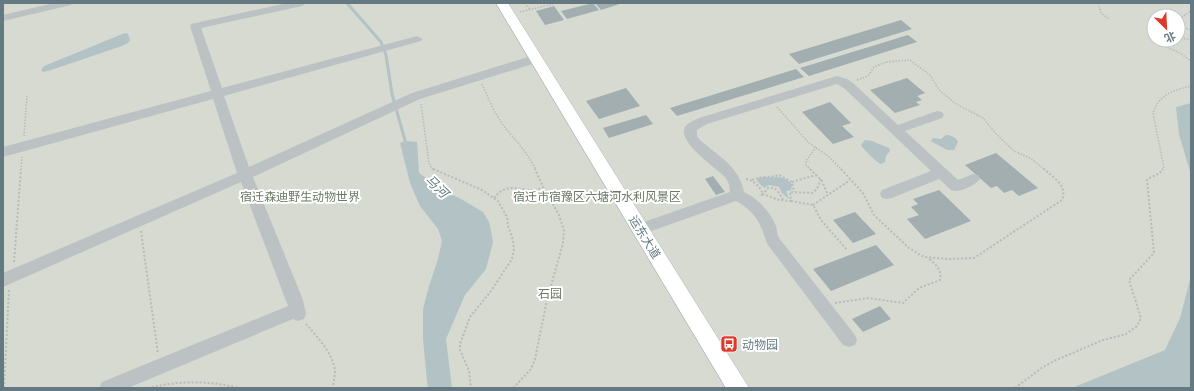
<svg xmlns="http://www.w3.org/2000/svg" width="1194" height="391" viewBox="0 0 1194 391" font-family="Manrope,'Noto Sans SC',sans-serif">
<style>
.green{fill:#d6dad1;fill-rule:evenodd}
.water{fill:#b3c3c5}
.lines{fill:none;stroke-linecap:round;stroke-linejoin:round}
.stream{stroke:#b3c3c5;stroke-width:3}
.building{fill:#a3aeb1}
.major-casing{stroke:#b0b6b9;stroke-width:1}
.path-far1{stroke:#b7bbbc;stroke-width:1.5;stroke-dasharray:1.5 1.5;stroke-linecap:butt}
.path{stroke:#b7bbbc;stroke-width:2;stroke-dasharray:2 2;stroke-linecap:butt}
.minor{fill:#bcc2c4;fill-rule:evenodd}
.major{fill:#fff;fill-rule:evenodd}
.labels{text-anchor:middle;dominant-baseline:central;stroke-width:4;stroke-linejoin:round;paint-order:stroke}
.park-label{font-size:12px;fill:#6b7964;stroke:#fff}
.street-label{font-size:12px;fill:#657982;stroke:#fff}
.poi-label{font-size:12px;fill:#657982;stroke:#fff;text-anchor:start}
.water-label{font-size:13px;font-style:italic;fill:#617b7f;stroke:#fff}
</style>
<rect width="100%" height="100%" fill="#f5f5f2"/>
<!-- green -->
<path class="green" d="M3 3H1191V388H3ZM1154 16H1178V40H1154Z"/>
<!-- water -->
<path class="water" d="M125 33 128 34 130 40 128 43 122 46 51 70 43 72 41 70 44 66Z
M1191 103V175L1179 134 1176 107Z
M946 135C951 135 956 137 958 142L954 150H947L931 141 933 138 941 139Z
M865 140 872 141 889 148 890 151 886 156 885 162 881 164C877 163 863 149 861 145Z
M405 141 417 142 419 173 444 191 461 199 483 212 489 222 491 231 493 242 486 269 465 295 446 339 452 388H428L427 381 423 339V309L429 286 438 259 442 241 438 229 420 206 410 183 400 143Z
M759 177C770 179 786 173 792 185L791 190 786 191 789 199 782 193 779 187 769 185 764 188 757 181Z
M1191 276V388H1072L1165 350 1180 318Z"/>
<g class="lines">
<!-- stream -->
<path class="stream" d="M347 3 381 42 386 55 392 94 406 144"/>
</g>
<!-- building -->
<path class="building" d="M593 3 599 10 567 19 561 11Z
M595 3H623L601 10Z
M554 6 564 20 545 25 536 11Z
M901 20 912 29 799 64 789 54Z
M908 35 917 42 809 76 800 68Z
M796 69 804 77 677 116 670 108Z
M907 78 925 93 917 96 922 100 916 102 920 105 895 113 870 90Z
M626 88 640 106 599 119 586 101Z
M830 102 851 123 842 126 854 137 833 144 802 112Z
M646 115 653 124 609 138 603 128Z
M996 153 1038 188 1019 196 1012 190 1004 193 997 186 991 188 965 165Z
M713 176 725 192 716 195 705 179Z
M939 190 971 221 925 239 907 219 919 215 911 207 918 204 913 199Z
M855 212 876 234 853 243 833 220Z
M876 245 894 265 831 291 813 269Z
M880 306 891 319 863 332 852 319Z"/>
<g class="lines">
<defs>
<path id="major" d="M496 3H508L749 388H726Z"/>
</defs>
<!-- major casing -->
<use href="#major" class="major-casing"/>
<!-- path-far1 -->
<path class="path-far1" d="M525 3 530 10
M1098 3 1101 13 1109 19
M520 12 557 3
M1178 22 1179 19 1191 11
M1178 25 1191 30
M1178 37 1191 40
M1155 40 1157 43 1180 53 1191 61
M857 80 868 76 874 67 886 62 910 60 930 75 939 90 956 104 983 118 996 134 1014 151 1030 158 1045 170
M482 84C489 100 496 117 507 130 518 143 529 155 536 170
M421 104 429 163 432 169 435 170
M777 107 809 143 828 156 842 170
M24 136 27 96
M21 170 22 157
M811 170 806 165V161L816 147
M1162 170 1164 168 1153 113C1158 95 1174 90 1191 86"/>
<!-- path -->
<path class="path" d="M433 169 482 190 498 201 507 217 508 226 513 240 514 249 512 259 491 291 470 317 460 344V350L469 371 471 388
M810 169 822 181 828 195
M841 169 863 193 874 215 909 248 924 257 949 259 974 258 1062 200C1068 186 1053 177 1044 169
M746 179C755 181 759 186 763 194L760 197
M752 180C761 176 770 178 779 175L792 182 794 192
M792 182 816 175
M494 198C511 177 525 197 543 187
M783 200C779 193 777 187 768 188L763 194 779 200 791 201 790 192 812 193 817 189 821 179
M791 201 813 205 821 220 847 250
M813 205 850 180
M141 231 158 354
M14 262 21 169
M835 303 868 298 903 303 919 288 940 280C942 269 936 265 928 258
M306 324C317 337 334 354 335 372 335 377 333 383 333 388
M4 388 9 290
M148 388C177 381 209 380 238 388
M513 388 531 369 535 359 547 300 563 243 564 231 559 215 543 187 535 169
M1015 388 1043 367 1056 360 1103 340 1126 334 1137 326 1141 318 1129 280 1154 253 1147 180C1152 175 1159 176 1163 169"/>
<!-- minor -->
<path class="minor" d="M54 3H72L71 5 3 21V15Z
M287 3H307L302 6 201 28 222 88 417 36 423 39 421 41 224 96 249 167 412 93 531 56H539L541 59 539 62 420 99 253 177 303 300 306 314 304 319 298 321 293 319 128 388H99L102 382 288 306 241 182 3 287V273L237 173 213 99 3 157V147L211 91 190 26 191 24Z
M837 76 847 79 853 83 898 125 934 112 938 111 942 112 944 115 942 118 905 131 958 180 973 174 978 175 980 179C976 185 958 194 951 190 947 187 943 182 939 179L892 198 887 199 882 198 880 194 882 190 931 171 845 89 837 84 707 124 697 130V136L700 140C717 155 740 167 744 192 758 199 770 211 776 226 777 230 777 234 779 238L855 335 857 340 855 345 849 347 843 345 768 245C765 239 764 233 761 227 757 216 746 206 736 201L640 235 635 233 633 229 635 225 730 192 729 184 725 177C715 167 677 142 685 127 687 123 695 120 699 118Z"/>
<!-- major -->
<use href="#major" class="major"/>
</g>
<!-- icons -->
<defs>
<symbol id="bus-square" viewBox="-11 -11 22 22"><rect x="-9" y="-9" width="18" height="18" rx="4" fill="#dc3b2c" stroke="#fff"/><path d="M-5-6H5V4H4V6H2V4H-2V6H-4V4H-5ZM-3.5-4V0h7V-4ZM-3.5 1.2v1.5H-2V1.2ZM2 1.2v1.5H3.5V1.2Z" fill="#fff"/></symbol>
</defs>
<g fill-rule="evenodd">
<use href="#bus-square" x="719" y="334" width="20" height="20"/>
</g>
<g class="labels">
<!-- park labels -->
<g class="park-label">
<text x="300" y="196">宿迁森迪野生动物世界</text>
<text x="597" y="196">宿迁市宿豫区六塘河水利风景区</text>
<text x="550" y="293">石园</text>
</g>
<!-- street labels -->
<g class="street-label">
<text transform="translate(645 237) rotate(58)">运东大道</text>
</g>
<!-- poi labels -->
<g class="poi-label">
<text x="742" y="344">动物园</text>
</g>
<!-- water labels -->
<g class="water-label">
<text transform="translate(437 186) rotate(44)">马河</text>
</g>
</g>
<!-- border -->
<rect width="1194" height="391" fill="none" stroke="#657982" stroke-width="8"/>
<!-- north arrow -->
<g transform="translate(1166 28) rotate(156)"><circle r="19" fill="#ffffff" stroke="#c1c9cd"/>
<path d="M0-3L7 15L0 10L-7 15Z" fill="#dc3b2c"/>
<text y="-6" font-size="11" font-weight="bold" text-anchor="middle" fill="#657982">北</text>
</g>
</svg>
